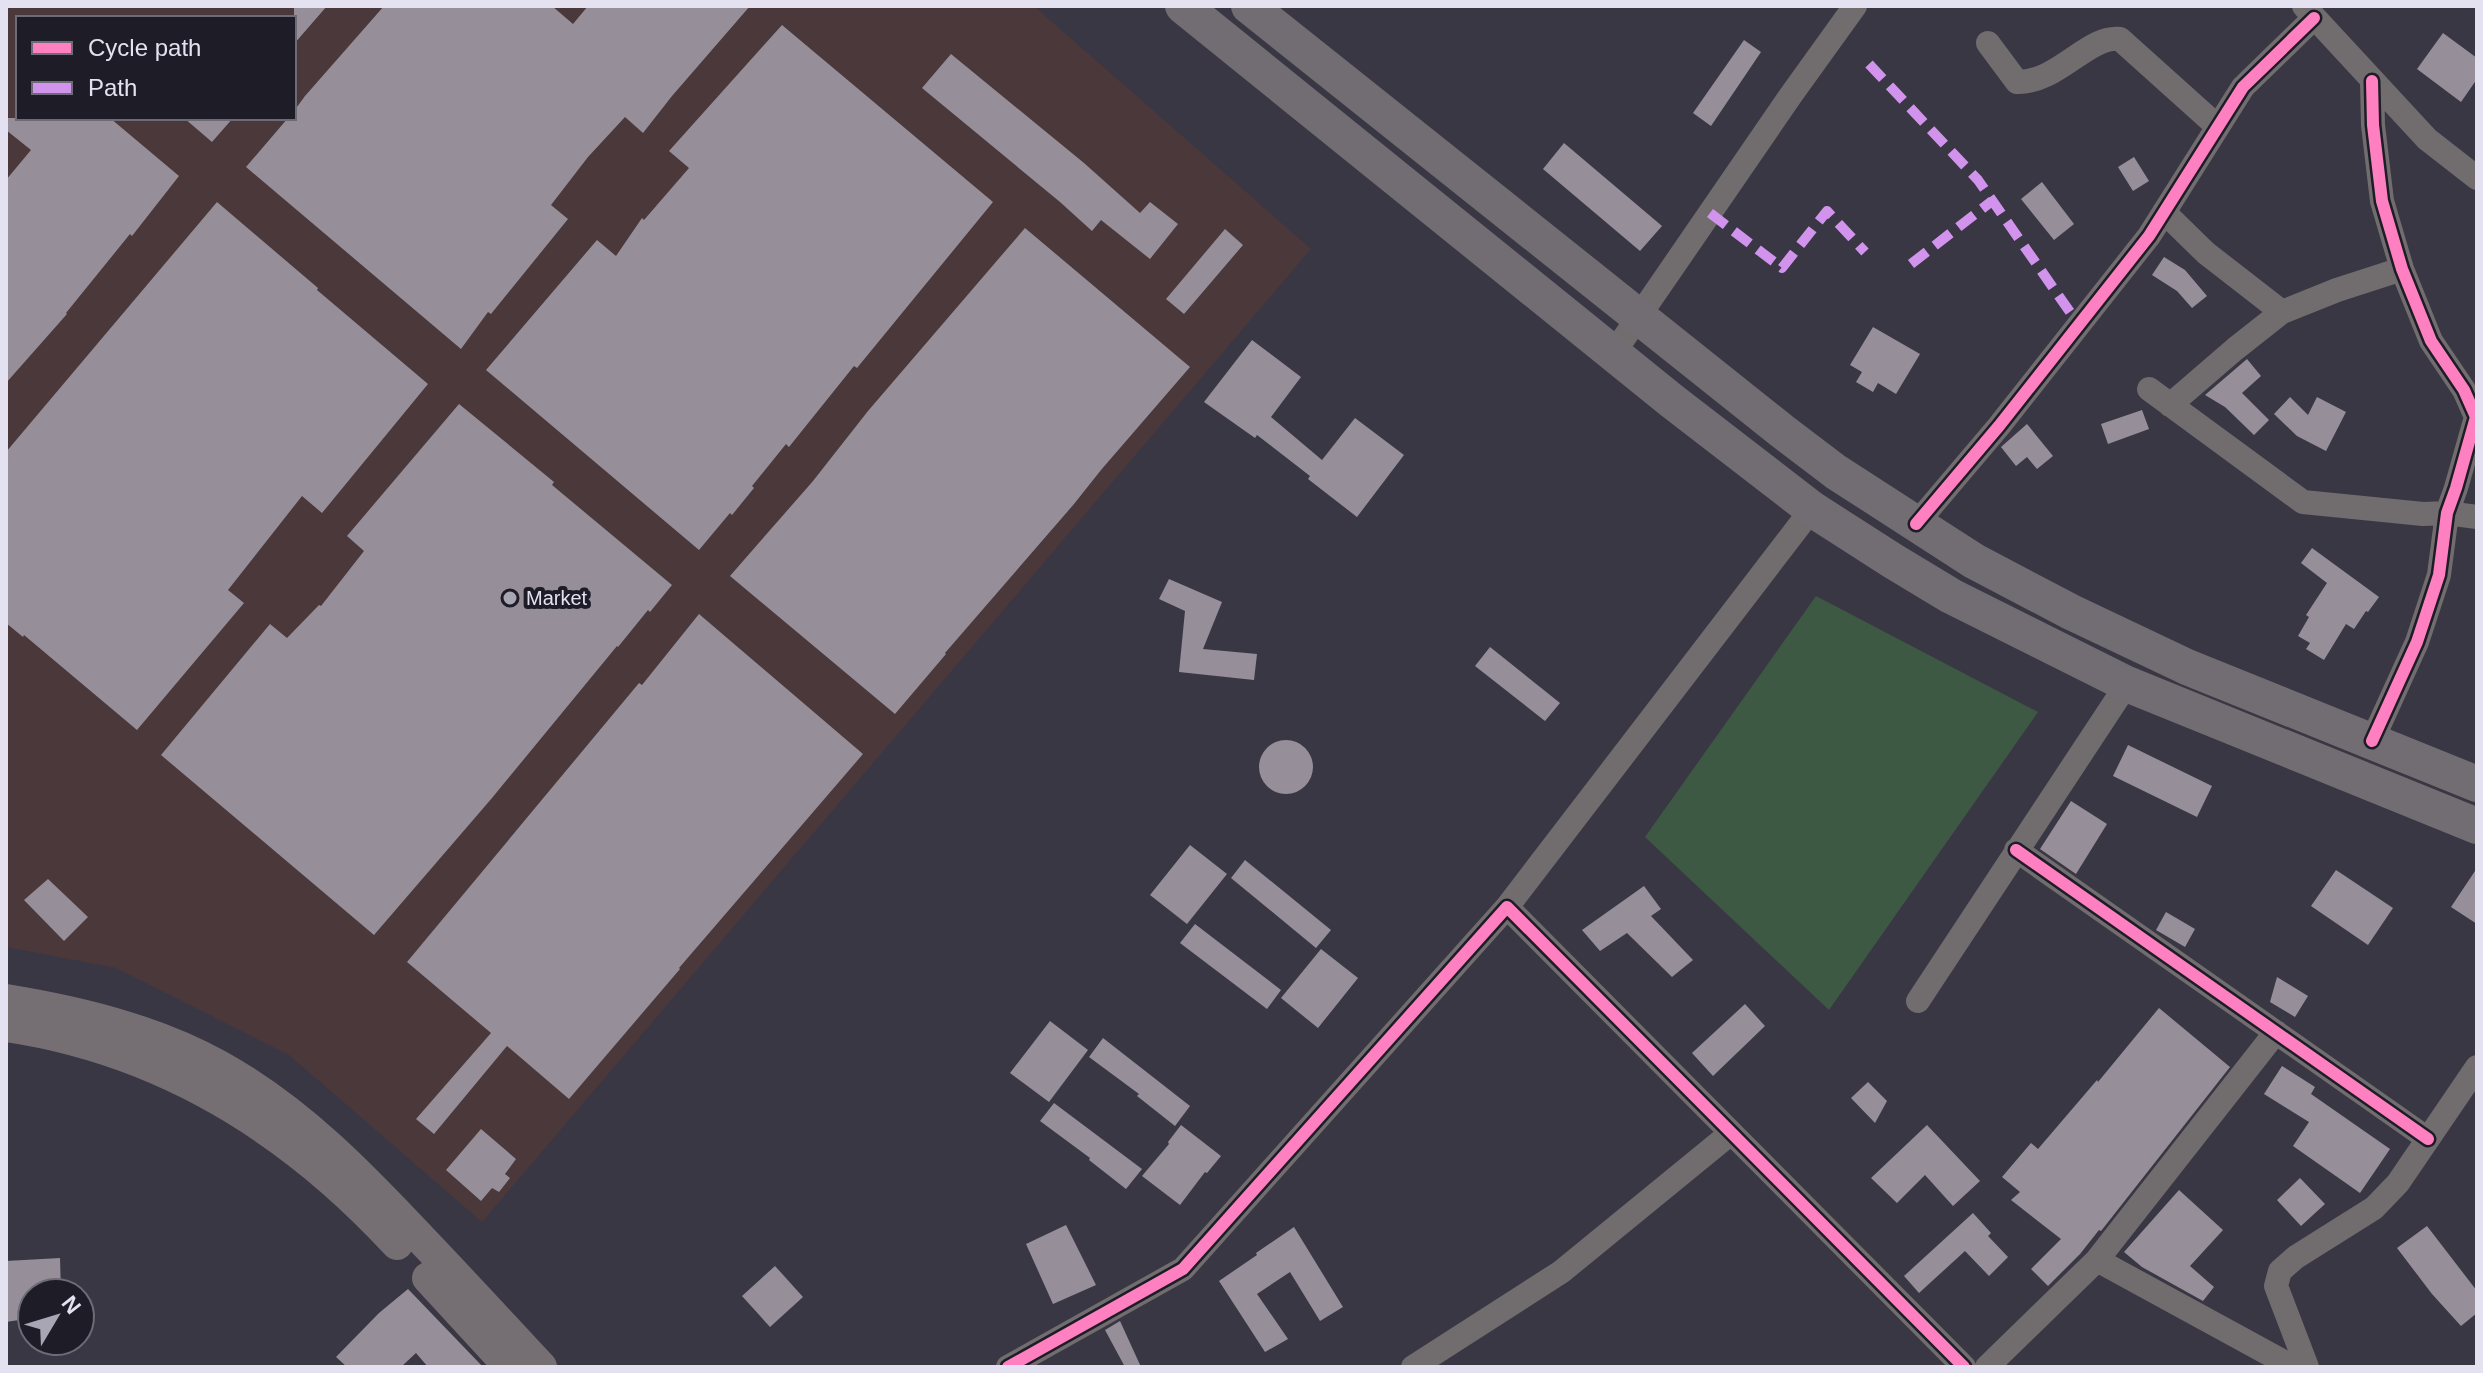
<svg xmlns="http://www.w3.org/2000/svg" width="2483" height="1373" viewBox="0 0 2483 1373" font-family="Arial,sans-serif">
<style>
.commercial{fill:#4a383a;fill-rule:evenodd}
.pitch{fill:#3d5943}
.building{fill:#968f99}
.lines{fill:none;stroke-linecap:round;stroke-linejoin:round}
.minor{stroke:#716d6f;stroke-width:24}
.secondary{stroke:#756f73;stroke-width:32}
.primary{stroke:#726d72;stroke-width:36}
.quiet{stroke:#d193ec;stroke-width:10;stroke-dasharray:20 10;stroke-linecap:butt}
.cycleway-casing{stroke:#1e1c26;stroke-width:17}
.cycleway{stroke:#ff80c0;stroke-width:12}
.poi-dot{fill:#a8a6b4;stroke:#1e1c26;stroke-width:3}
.labels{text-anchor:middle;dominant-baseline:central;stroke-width:8;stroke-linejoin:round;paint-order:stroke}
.poi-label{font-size:20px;fill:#e4e2f1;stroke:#1e1c26;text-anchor:start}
</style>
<rect width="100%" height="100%" fill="#3a3744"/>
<!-- commercial -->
<path class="commercial" d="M6 6H1034L1311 249 482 1222 289 1055 116 968 6 947ZM18 18H294V118H18Z"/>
<!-- pitch -->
<path class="pitch" d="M1816 596 2038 712 1829 1010 1645 837Z"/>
<!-- building -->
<path class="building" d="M294 6H327L294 44Z
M384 6H552L573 24 588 6H750L672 96 643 133 625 117 588 157 551 205 568 219 491 314 488 312 461 349 246 167 288 118H294V111L305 96Z
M782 25 993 202 857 368 854 366 789 447 786 444 752 486 754 488 732 515 730 513 699 550 486 370 597 240 616 256 642 218 644 220 689 168 669 151Z
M2443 33 2477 58V79L2461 102 2417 69Z
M1744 40 1761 52 1711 126 1693 113Z
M951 54 1084 163 1140 213 1150 202 1178 224 1150 259 1101 220 1092 231 1060 202 922 88Z
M6 118H110L179 176 132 236 130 234 66 313 67 314 6 383V180L31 150 6 130Z
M184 118H233L212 142Z
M1564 143 1662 226 1640 251 1543 169Z
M2134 157 2149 181 2133 191 2118 167Z
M2042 182 2074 224 2054 240 2021 199Z
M217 202 318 288 317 290 428 384 322 513 302 496 228 590 244 603 137 730 24 635 23 637 6 623V452Z
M1025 228 1190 367 1101 470 1074 504 945 653 946 654 895 714 730 576 813 481 868 411Z
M1225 229 1243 245 1184 314 1166 299Z
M2164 257 2185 270 2207 296 2192 308 2177 291 2152 275Z
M1873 327 1920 354 1896 394 1878 383 1873 392 1856 382 1862 372 1850 365Z
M1252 340 1301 377 1271 417 1322 460 1355 418 1404 455 1357 517 1308 479 1310 476 1257 435 1255 438 1204 402Z
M2247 359 2261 376 2242 393 2269 420 2254 435 2225 407 2205 395Z
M2290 397 2308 415 2317 397 2346 412 2326 451 2297 436 2274 414Z
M459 404 554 482 552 485 672 585 650 612 648 610 618 647 617 646 492 798 374 935 161 755 270 624 287 638 319 605 321 606 364 551 347 536Z
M2142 410 2149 429 2108 444 2101 424Z
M2027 424 2053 456 2037 469 2027 457 2016 466 2001 447Z
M2312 548 2379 597 2368 612 2366 611 2354 629 2346 624 2324 660 2306 649 2310 643 2298 636 2309 617 2306 615 2327 583 2301 563Z
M1169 579 1222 602 1203 649 1257 654 1254 680 1179 672 1185 611 1159 599Z
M699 614 863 754 679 968 680 969 569 1099 507 1046 434 1134 416 1119 491 1033 407 962 639 683 642 685Z
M1490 647 1560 703 1545 721 1475 666Z
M1259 767a27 27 0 1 1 54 0a27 27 0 1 1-54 0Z
M2128 745 2212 786 2197 817 2113 776Z
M2071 801 2107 824 2076 874 2040 849Z
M1190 845 1227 874 1187 924 1150 895Z
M1245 860 1331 930 1316 948 1231 878Z
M2477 868V924L2451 907Z
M2336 870 2393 908 2368 945 2311 906Z
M48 879 88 917 64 941 24 900Z
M1644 886 1661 909 1651 916 1693 960 1672 977 1627 933 1600 951 1582 930Z
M2166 912 2195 929 2185 947 2156 930Z
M1195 924 1281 990 1267 1009 1180 943Z
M1321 949 1358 978 1318 1028 1281 998Z
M2277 977 2308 996 2295 1017 2270 1002Z
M1745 1004 1765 1026 1713 1076 1692 1053Z
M2159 1008 2230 1067 2101 1231 2099 1230 2080 1254 2048 1286 2031 1269 2061 1239 2011 1200 2020 1192 2002 1177 2031 1143 2038 1149 2097 1080 2098 1082Z
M1050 1021 1088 1050 1049 1102 1010 1073Z
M1103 1038 1190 1106 1175 1126 1137 1096 1139 1094 1089 1057Z
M2282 1066 2315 1087 2311 1094 2390 1149 2360 1193 2293 1146 2309 1122 2264 1094Z
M1868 1082 1887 1101 1875 1123 1851 1098Z
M1054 1103 1142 1169 1126 1189 1089 1160 1090 1158 1040 1121Z
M1181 1125 1221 1156 1207 1173 1205 1172 1180 1205 1142 1176 1169 1144 1168 1142Z
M1927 1125 1980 1181 1953 1206 1925 1175 1897 1203 1871 1178Z
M481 1129 516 1159 505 1174 510 1178 499 1192 492 1188 481 1201 446 1170Z
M2300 1178 2325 1204 2301 1226 2277 1200Z
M2179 1190 2223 1230 2190 1266 2214 1287 2203 1301 2142 1267 2124 1252Z
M1973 1213 1991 1233 1988 1236 2008 1257 1989 1276 1965 1251 1919 1293 1904 1276Z
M1066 1225 1096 1285 1053 1304 1026 1244Z
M2427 1226 2477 1291V1313L2461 1326 2432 1294 2397 1248Z
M1294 1227 1343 1307 1320 1321 1290 1272 1257 1294 1288 1339 1265 1352 1219 1281 1257 1255 1256 1253Z
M60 1258 61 1293H32V1318L6 1322V1261Z
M775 1266 803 1297 770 1327 742 1296Z
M408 1289 483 1367H428L416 1353 401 1367H347L336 1357 379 1313Z
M1120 1321 1141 1367H1125L1105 1330Z"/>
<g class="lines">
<!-- minor -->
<path class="minor" d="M2304 6 2427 139 2477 178
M1988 43 2017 82C2058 83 2088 35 2120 39L2218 127
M2164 212 2206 253 2282 312
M1613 354 1791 95 1855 6
M2149 389 2303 502 2423 514 2447 513 2477 517
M2170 405 2235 349 2282 312 2337 290 2402 269
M1916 524 1999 426 2149 236 2243 87 2314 18
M2372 741 2417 642 2439 575 2447 513 2456 488 2476 417 2464 390 2431 341 2402 269 2382 201 2373 125 2372 81
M2016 850 2428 1139
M1507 907 1812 509
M1918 1001 2127 684
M2097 1260 2293 1367
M1008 1367 1183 1269 1507 907 1964 1367
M1413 1367 1561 1272 1731 1133
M1987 1367 2097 1260 2276 1032
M2307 1367 2276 1286 2280 1271 2296 1257 2374 1208 2398 1183 2477 1067"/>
<!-- secondary -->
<path class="secondary" d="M6 1000C79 1012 154 1030 219 1066 300 1111 363 1177 425 1243 464 1284 503 1326 541 1367
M6 1026C162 1049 291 1129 397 1244
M428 1278 510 1367"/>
<!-- primary -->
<path class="primary" d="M1183 6 1672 401 1812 509 1893 561 1951 596 2127 684 2477 826
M1249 6 1782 431 1836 472 1974 561 2071 612 2187 667 2477 784"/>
<!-- quiet -->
<path class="quiet" d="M1869 64 1978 180 2079 325
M1710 213 1782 268 1827 211 1865 252
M1911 264 1992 201"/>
<defs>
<path id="cycleway" d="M1916 524 1999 426 2149 236 2243 87 2314 18
M2372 741 2417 642 2439 575 2447 513 2456 488 2476 417 2464 390 2431 341 2402 269 2382 201 2373 125 2372 81
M2016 850 2428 1139
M1008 1367 1183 1269 1507 907 1964 1367"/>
</defs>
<!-- cycleway casing -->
<use href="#cycleway" class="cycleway-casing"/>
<!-- cycleway -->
<use href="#cycleway" class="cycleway"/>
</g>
<!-- markers -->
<circle class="poi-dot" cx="510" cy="598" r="8"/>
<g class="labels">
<!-- poi labels -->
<g class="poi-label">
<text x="526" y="598">Market</text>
</g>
</g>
<!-- border -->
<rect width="2483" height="1373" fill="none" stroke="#e4e2f1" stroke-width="16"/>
<!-- legend -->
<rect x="16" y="16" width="280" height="104" fill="#1e1c26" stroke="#6d6b77" stroke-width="2"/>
<rect x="32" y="42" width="40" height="12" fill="#ff80c0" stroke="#6d6b77" stroke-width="2"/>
<text x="88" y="56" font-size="24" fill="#e4e2f1">Cycle path</text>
<rect x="32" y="82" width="40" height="12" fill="#d193ec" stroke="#6d6b77" stroke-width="2"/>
<text x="88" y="96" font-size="24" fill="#e4e2f1">Path</text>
<!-- north arrow -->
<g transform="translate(56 1317) rotate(52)"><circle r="38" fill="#1e1c26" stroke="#6d6b77" stroke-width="2"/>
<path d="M0-6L14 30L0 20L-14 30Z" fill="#a8a6b4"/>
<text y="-12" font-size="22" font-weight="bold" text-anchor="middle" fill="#e4e2f1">N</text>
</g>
</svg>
